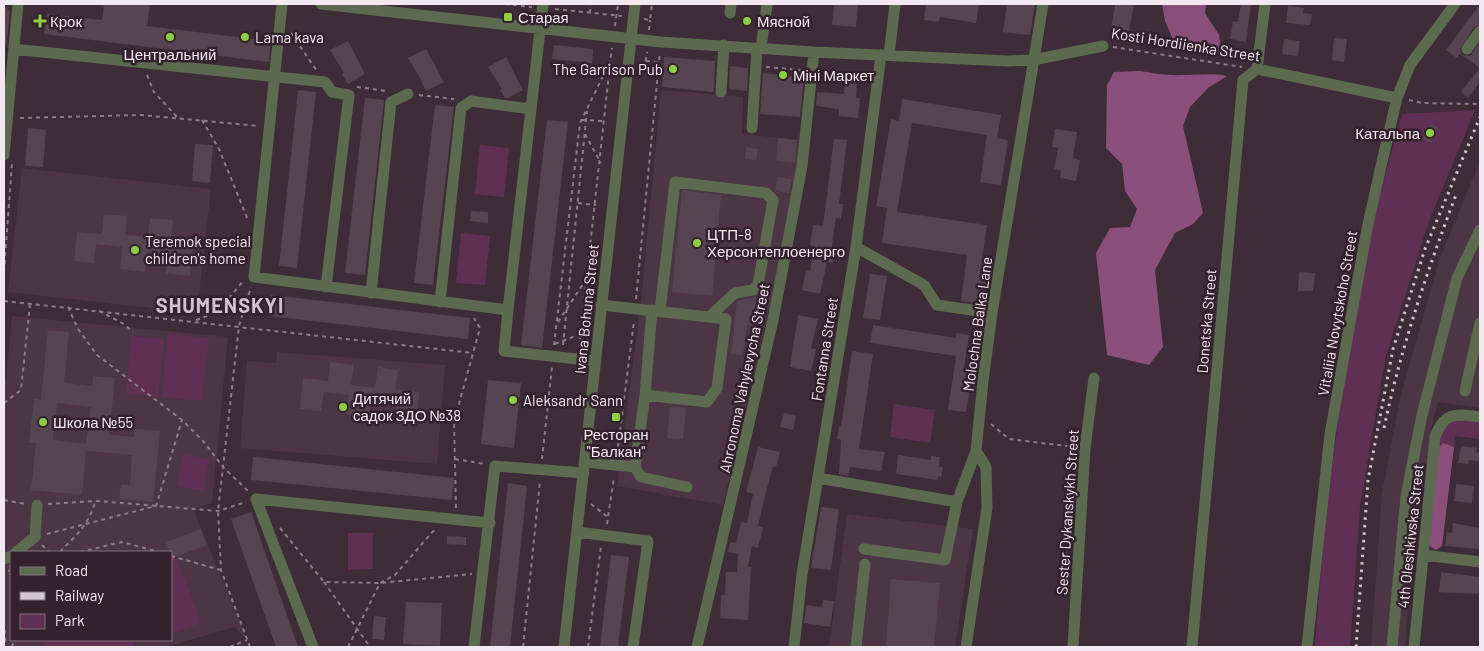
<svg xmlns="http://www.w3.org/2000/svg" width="1484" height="651" viewBox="0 0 1484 651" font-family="Barlow,sans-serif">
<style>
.built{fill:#4c3645;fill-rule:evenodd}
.green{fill:#602f54}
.forest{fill:#8b4f7b}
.building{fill:#564451;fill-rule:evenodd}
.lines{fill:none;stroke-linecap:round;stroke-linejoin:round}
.path{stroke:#8c7d87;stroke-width:2;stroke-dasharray:4 4;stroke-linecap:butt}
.minor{stroke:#5c6a4f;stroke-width:11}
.rail{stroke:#d3c6ce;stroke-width:3;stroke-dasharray:2.5 5;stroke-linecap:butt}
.poi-dot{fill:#8ece43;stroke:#33222e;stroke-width:2}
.labels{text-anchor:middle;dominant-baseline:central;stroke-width:5;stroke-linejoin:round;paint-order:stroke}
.poi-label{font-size:15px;fill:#f4e8f0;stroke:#33222e;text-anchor:start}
.street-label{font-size:15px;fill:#f4e8f0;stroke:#33222e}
.district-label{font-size:20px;font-weight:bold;letter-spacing:1px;fill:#d5bece;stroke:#33222e}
</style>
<rect width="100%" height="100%" fill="#3e2c38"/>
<!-- built -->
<path class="built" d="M661 90 743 97 742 134 801 140 799 163 771 301 723 505 617 486 641 301Z
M1480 161V408L1438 402 1433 420 1411 568 1405 647H1371L1382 493 1400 398 1440 258Z
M22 168 211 189 197 313 8 292Z
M12 316 228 337 212 503 193 509 247 640 235 627 165 647H4V381L6 380ZM11 552H171V640H11Z
M277 352 445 365 437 464 240 448 247 361 276 363Z
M847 514 973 529 955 647H829Z"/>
<!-- green -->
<path class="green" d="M1475 110 1429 221 1385 359 1360 507 1350 647H1315C1325 500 1344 353 1377 209 1384 177 1394 145 1402 114Z
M480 145 509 148 504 197 475 194Z
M461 233 490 236 485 285 456 283Z
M168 334 209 338 202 401 162 397Z
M131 336 164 339 158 397 126 394Z
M894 404 935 410 930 443 890 437Z
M1455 420 1480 422V439L1455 436 1442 546 1428 545 1440 437 1443 428Z
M183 454 209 459 204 491 177 486Z
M348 533H373V569L348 570Z
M176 556 201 623 171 634V558Z
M43 640H133L135 647H45Z"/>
<!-- forest -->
<path class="forest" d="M1162 4H1206L1205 13 1219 35 1222 55 1175 44 1165 21Z
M1139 71C1149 72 1160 75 1171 75 1186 76 1215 72 1227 76L1208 88 1190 107 1183 126 1203 213 1193 224 1175 233 1155 270 1163 347 1149 365 1107 355 1096 253 1110 228 1130 227 1137 209 1125 191 1122 164 1106 148 1107 85 1114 72Z
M1443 443 1454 447 1442 546 1436 550 1428 545 1439 447Z"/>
<!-- building -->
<path class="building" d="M4 4 10 12 6 47H4Z
M104 4H150L147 26 271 41 269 62 44 34 47 14 102 20Z
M834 4H858L856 27 832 25Z
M926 4H979L976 23 940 17 939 22 924 20Z
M1007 4H1035L1030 35 1003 32Z
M1117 4H1134L1129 31 1111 28 1115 5Z
M1241 4H1251L1246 42 1230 39 1233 21 1238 22Z
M1480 4V24L1474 27 1460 49 1462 55 1470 56 1480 43V68L1460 54 1457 58 1446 50Z
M1288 6 1304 8 1303 13 1312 14 1310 25 1286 23Z
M742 16 752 17V25H741Z
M1334 38 1347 39 1344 62 1332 60Z
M1284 39 1300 41 1298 56 1282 54Z
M348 41 365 74 348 84 342 74 344 73 330 50Z
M554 45 593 49 592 63 552 59Z
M426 49 444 82 426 91 421 81H422L408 58Z
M506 57 523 90 508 98H505L500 90 502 89 488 67Z
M664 57 715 61 714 92 662 87Z
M730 66 748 68 747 91 729 89Z
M1480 68V82L1468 98 1461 92Z
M763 73 804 77 800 117 760 114Z
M845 80 857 81 856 98H860L858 118 839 116V109L816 106 817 92 844 94Z
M298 90 316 92 297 268 279 266Z
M365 98 384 100 365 275 345 273Z
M902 99 1001 115 997 138 1008 140 1001 185 980 182 987 135 912 123 897 212 987 225 982 259 990 260 984 304 961 301 967 255 882 243 887 208 876 206 891 119 899 121Z
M435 105 454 107 433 285 414 283Z
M547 120 568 122 542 348 521 345Z
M1430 124 1438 127 1431 143 1422 139Z
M28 128 46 130 43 167 25 166Z
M1055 129 1077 132 1073 158 1080 160 1076 181 1060 178 1061 171 1054 169 1058 148 1052 147Z
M778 138 797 140 795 163 776 161Z
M834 139 847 140 839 204H843L841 219 836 218 831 252H835L833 263 827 262 820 294 802 290 806 270 810 271 814 246 810 245 813 225 823 226Z
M195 144 213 145 210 183 192 181Z
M746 147 758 149 756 160 745 159Z
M777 177 792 179 789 193 775 191Z
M682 190 721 195 712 296 672 292Z
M471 211 488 212V223L470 221Z
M104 214 127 216 125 235 148 237 150 218 173 220 171 239 193 241 190 276 166 273 168 254 147 252 145 272 120 269 122 247 96 244 94 263 74 261 77 232 102 234Z
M1299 272 1315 273 1313 291H1298Z
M870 274 887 276 880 320 863 318Z
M271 295 470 318 468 339 269 316Z
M754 297 759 298 756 326 747 325 743 355 731 354 737 301Z
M798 315 818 319 811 348 816 349 811 371 790 367Z
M873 325 956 338V333L969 335 964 367 973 368 966 412 948 410 956 356 870 343Z
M48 330 69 332 64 383 92 386 93 376 115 378 109 435 134 437 135 429 160 431 153 502 119 499 121 484 130 485 132 455 86 451 82 495 31 490 36 443H29L34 399 41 400ZM57 403 91 407 86 444 53 440Z
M852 351 873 354 859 449 885 452 881 471 850 467 848 476 839 474 841 440 837 439 839 426 841 427Z
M330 362 354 365 351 385 375 388 378 367 398 370 395 389 419 392 416 421 395 419 397 399 372 396 369 417 346 414 349 395 324 392 321 411 300 409 303 378 328 381Z
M488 380 521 383 514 448 481 444Z
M670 407 686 408 683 439 667 438Z
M784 413 796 416 793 430 780 427Z
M1461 446 1477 448 1476 452 1480 453V462L1469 460 1468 464 1458 463Z
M758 447 780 452 776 467 773 466 765 496 758 526 763 527 758 548 752 546 748 567H751L748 620 720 618 721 595H725L726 572H737L738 554 728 552 730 542 736 543 741 522 747 523 753 494 746 492Z
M898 455 931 460V456L940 457 939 467H943L941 477 938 476V480L896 474Z
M253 457 454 478 452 500 251 480Z
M508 483 527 486 510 647H490Z
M1456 484 1474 486 1472 503 1454 501Z
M821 507 839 509 831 570 811 568Z
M251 512 298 647H276L231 519Z
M1453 523 1480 528V549L1445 546 1447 532 1452 533Z
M201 529 207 545 172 558 166 542Z
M447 536 466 537V545L447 544Z
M611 555 629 557 618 647H600Z
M1441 572 1480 577V594L1439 592Z
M891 579 940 583 934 647H886Z
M823 600 834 601 830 627 804 623 806 605 822 607Z
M406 602 442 603 440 646 403 644Z
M374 616 386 617 384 640 372 639Z"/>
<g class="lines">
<!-- path -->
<path class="path" d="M505 4 532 7
M555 9 622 16
M590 13 591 4
M644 19 650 20 652 4
M615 26 618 4
M649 30 650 20
M291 33 317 71
M1113 47 1242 67
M646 61 658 62
M640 63 645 64 647 52
M766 67 801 70
M824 72 869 75
M147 75 154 92 177 117
M357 87 387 91
M419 95 454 99
M1409 100 1422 103 1480 104
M20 118 141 115 259 126
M202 120 219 149 248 220
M582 120 604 121
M585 134 601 163
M578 203 596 205
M4 272 12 163
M636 299 660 52
M4 301 473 353
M68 307 78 329 97 355 182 420 204 442 223 467 248 491
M99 311 124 324 133 332
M4 319V322
M196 320C218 314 229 298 243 281
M558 322 587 278
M555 344 580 334
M554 345 580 123 610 62 612 48
M563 345 587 111
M579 347 610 64
M4 403 21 390 30 304
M991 424 1009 439 1075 447
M617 455 634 321
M455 459 485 464
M542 459 552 367
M4 500 26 504
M48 504 98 501 218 511 246 502
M591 504 609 518
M456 508 454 422 480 328 474 318
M607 524 614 477
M280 528 324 582 380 583 472 574
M47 534 156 506 182 420
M42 545 49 552
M60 552C76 535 90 524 95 501
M80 552 122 542 159 552
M171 556 221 570
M8 571 11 570
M324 582 370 647
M4 622 6 647
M12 647 14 640
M230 647 247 640
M250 647 221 570 218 511 239 326 251 287
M348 647 380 583 395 575 435 529
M523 647 540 481
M588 647 601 546"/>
<!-- minor -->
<path class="minor" d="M282 4 254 277 508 310 504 351 596 361
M321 4 661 42 814 52 1007 61 1033 60 1103 46
M730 13 731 4
M761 48 767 4
M14 49 325 82 332 92 349 95 326 287
M1467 49 1480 31
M889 55 895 4
M1257 69 1397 98
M721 92 724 45
M752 128 757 48
M4 155 18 4
M856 247 924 285 937 305 992 313
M371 293 391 102 408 94
M440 302 461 108 471 101 531 109
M601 305 726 319 717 388 707 402 645 395
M508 310 543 4
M652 310 645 395 635 467 641 477 687 487
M660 311 675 182 766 193 773 200 758 285 753 290 735 293 709 317
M1465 391 1480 323
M585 462 635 467
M818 478 957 502
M577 532 648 541 633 647
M864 549 945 560 957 502 976 451
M16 552 35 537 37 505
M1424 555 1480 562
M4 559 11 556
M313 647 256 499 490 523
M474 647 495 466 584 473
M564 647 635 4
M697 647 773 320 802 166 814 52
M794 647 802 574 856 247 881 55
M856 647 865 564
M966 647 987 508 986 467 976 451 983 381 992 313 1043 4
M1073 647 1085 448 1094 378
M1192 647 1243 80 1257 69 1265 4
M1307 647 1330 434 1367 229 1381 166 1397 98 1410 65 1455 4
M1392 647 1406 496 1422 415 1457 278 1480 230
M1414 647 1435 437C1444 411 1457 414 1480 417"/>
<!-- rail -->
<path class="rail" d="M1384 428C1401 347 1428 269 1457 192
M1356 647 1368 480 1393 349 1425 249 1480 117"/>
</g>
<!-- markers -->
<g class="poi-dot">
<rect x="503" y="12" width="10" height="10" rx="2.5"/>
<path d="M37.5 13.5h5v5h5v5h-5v5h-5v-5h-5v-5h5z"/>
<circle cx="747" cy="21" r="5"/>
<circle cx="170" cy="37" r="5"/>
<circle cx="245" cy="37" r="5"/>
<circle cx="673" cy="69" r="5"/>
<circle cx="783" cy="75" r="5"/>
<circle cx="1430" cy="133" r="5"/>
<circle cx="697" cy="243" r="5"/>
<circle cx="135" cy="250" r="5"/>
<circle cx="513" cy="400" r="5"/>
<circle cx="343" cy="407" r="5"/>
<rect x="611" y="412" width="10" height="10" rx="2.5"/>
<circle cx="43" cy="422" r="5"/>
</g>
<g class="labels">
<!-- poi labels -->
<g class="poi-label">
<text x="518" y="17">Старая</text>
<text x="50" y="21">Крок</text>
<text x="757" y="21">Мясной</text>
<text x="255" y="37">Lama kava</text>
<text x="170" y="54" text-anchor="middle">Центральний</text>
<text x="663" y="69" text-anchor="end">The Garrison Pub</text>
<text x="793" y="75">Міні Маркет</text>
<text x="1420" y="133" text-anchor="end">Катальпа</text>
<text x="707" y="234">ЦТП-8<tspan x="707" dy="17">Херсонтеплоенерго</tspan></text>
<text x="145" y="241">Teremok special<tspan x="145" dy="17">children's home</tspan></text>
<text x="353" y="398">Дитячий<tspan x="353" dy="17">садок ЗДО №38</tspan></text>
<text x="523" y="400">Aleksandr Sann</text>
<text x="53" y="422">Школа №55</text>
<text x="616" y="434" text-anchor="middle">Ресторан<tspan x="616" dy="17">"Балкан"</tspan></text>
</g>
<!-- street labels -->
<g class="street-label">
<text transform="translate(1186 44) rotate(9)">Kosti Hordiienka Street</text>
<text transform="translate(586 309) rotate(-84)">Ivana Bohuna Street</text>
<text transform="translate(1337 313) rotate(-80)">Vitaliia Novytskoho Street</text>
<text transform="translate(1206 321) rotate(-85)">Donetska Street</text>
<text transform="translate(977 324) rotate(-82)">Molochna Balka Lane</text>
<text transform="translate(824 349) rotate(-81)">Fontanna Street</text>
<text transform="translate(744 378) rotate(-78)">Ahronoma Vahylevycha Street</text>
<text transform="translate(1067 512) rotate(-86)">Sester Dykanskykh Street</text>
<text transform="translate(1410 536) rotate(-84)">4th Oleshkivska Street</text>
</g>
<!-- district labels -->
<g class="district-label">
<text x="220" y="305">SHUMENSKYI</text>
</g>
</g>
<!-- border -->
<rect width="1484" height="651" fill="none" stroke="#f4e8f0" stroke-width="10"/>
<!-- legend -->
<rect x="10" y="551" width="162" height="90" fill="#33222e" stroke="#80717c"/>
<rect x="20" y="567" width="25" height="8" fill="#5c6a4f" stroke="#80717c"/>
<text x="55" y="576" font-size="15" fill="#f4e8f0">Road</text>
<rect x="20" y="592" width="25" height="8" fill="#d3c6ce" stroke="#80717c"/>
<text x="55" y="601" font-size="15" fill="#f4e8f0">Railway</text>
<rect x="20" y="614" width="25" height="15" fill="#602f54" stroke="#80717c"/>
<text x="55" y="626" font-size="15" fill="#f4e8f0">Park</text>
</svg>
